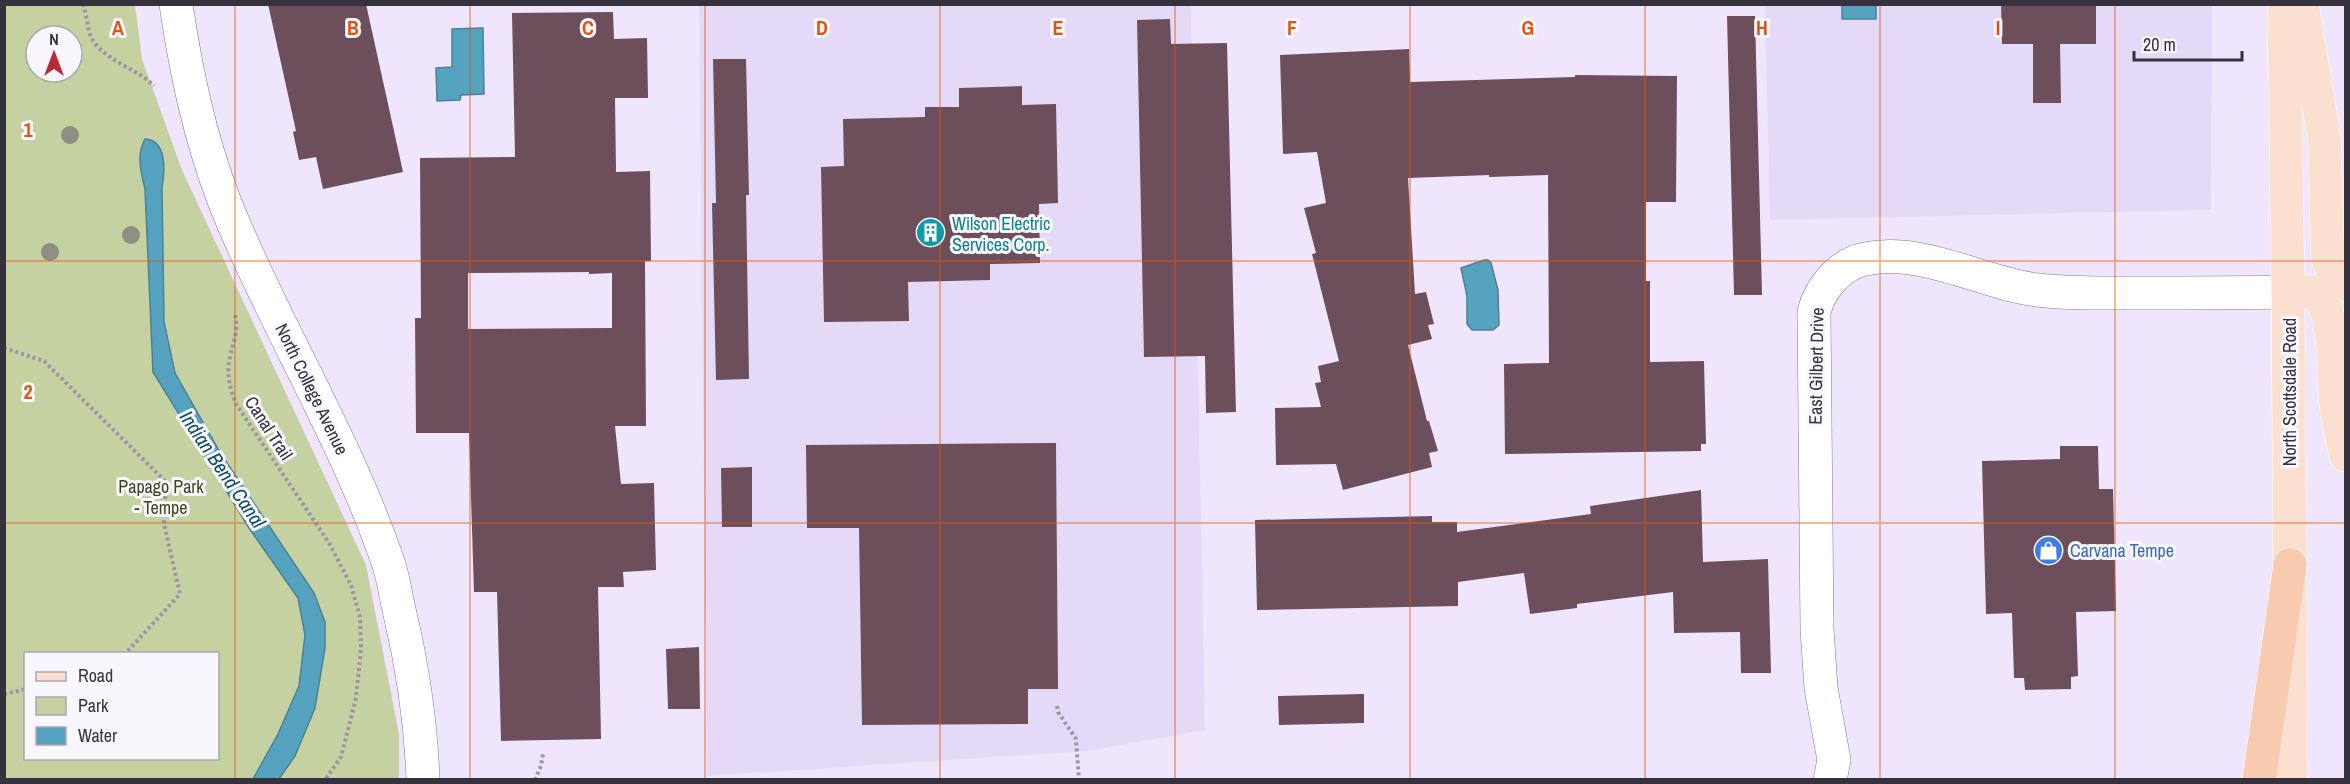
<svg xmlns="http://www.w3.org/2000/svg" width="2350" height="784" viewBox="0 0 2350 784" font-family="'Archivo Narrow',sans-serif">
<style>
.built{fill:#e4d9f7}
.green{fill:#c6d1a2;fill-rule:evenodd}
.water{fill:#55a3be;stroke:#4c8197;stroke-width:1.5}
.building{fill:#6c4f5b;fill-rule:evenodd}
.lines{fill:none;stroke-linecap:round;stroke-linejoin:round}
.secondary-casing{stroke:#837994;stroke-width:34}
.primary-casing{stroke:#fff;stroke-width:34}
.highway-casing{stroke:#fff;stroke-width:34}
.path{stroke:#9c95a7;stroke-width:4;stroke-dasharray:3 3;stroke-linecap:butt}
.secondary{stroke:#fff;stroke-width:33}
.primary{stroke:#fbe0d0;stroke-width:33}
.highway{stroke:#f8cbb0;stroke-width:33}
.tree{fill:#8e8f80}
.grid{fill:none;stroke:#df570e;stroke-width:1.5;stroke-opacity:0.55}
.labels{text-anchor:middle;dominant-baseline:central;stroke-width:6;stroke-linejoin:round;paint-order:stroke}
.culture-label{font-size:18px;fill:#0d838f;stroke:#f9f7fd;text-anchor:start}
.street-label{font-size:18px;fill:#36323d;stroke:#f9f7fd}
.park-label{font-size:18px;fill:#3f4718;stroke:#f9f7fd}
.shop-label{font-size:18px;fill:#366cbe;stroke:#f9f7fd;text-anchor:start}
.water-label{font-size:20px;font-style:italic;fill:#094e61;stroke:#f9f7fd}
.grid-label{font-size:20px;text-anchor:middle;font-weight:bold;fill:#df570e;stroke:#f9f7fd;stroke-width:6;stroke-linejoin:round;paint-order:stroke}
</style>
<rect width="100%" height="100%" fill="#efe6fe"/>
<!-- built -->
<path class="built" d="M699 5H1191L1205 730 1087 751 707 776Z
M1765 5H2212L2211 210 1770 220Z"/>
<!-- green -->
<path class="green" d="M5 5H135L142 59 182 170 366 565 399 734V779L5 780ZM36 36H72V72H36ZM26 654H218V758H26Z"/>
<!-- water -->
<path class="water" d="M1842 5H1876V19H1842Z
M483 28 484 94 461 95 460 100 437 101 436 68 452 67V29Z
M145 139C167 140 165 171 162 187L164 322 175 373 221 454 314 593 325 622V648L315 708 295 756 279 779H253L278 734 299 686 305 635 298 598 249 528 153 372 145 189C141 172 136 155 145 139Z
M1484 260H1488L1491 263 1498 290 1499 325 1493 330H1472L1467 324V296L1461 268Z"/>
<!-- building -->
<path class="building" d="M268 4H366L403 172 323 189 316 157 299 160 293 132 296 131Z
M2001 4H2096V44H2060L2061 103H2033V44H2002Z
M613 12 614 39 647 38 648 98H615L616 172 650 171 651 261H645L646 426H615L621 484 654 483 656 570 623 572 624 587H598L601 739 501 741 497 592H474L469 433H416L415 318H421L420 158 515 157 512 13ZM589 272V274L612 273V328L468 329V273Z
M1727 16H1755L1762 295H1734Z
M1170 19 1171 44 1227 43 1236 412 1206 413 1205 356 1144 357 1137 20Z
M1409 49 1410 82 1575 77V75L1677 76 1676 202H1646V281H1650V362L1704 361 1706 444H1701V451L1505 454 1504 364 1549 363 1548 175 1489 177V175L1408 178 1415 294 1426 292 1434 324 1428 325 1432 339 1408 345 1427 421H1429L1438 451 1429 453 1432 467 1343 490 1336 464 1276 465 1275 408 1321 407 1315 383 1321 382 1318 366 1339 361 1312 254 1316 253 1304 208 1326 203 1317 152 1283 154 1280 55Z
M713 59H746L749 195H746L749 379 716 380 712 203H716Z
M1022 86V105L1056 104 1058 203 1039 204 1040 263 990 264V280L908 282 909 321 824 322 821 167 844 166 843 119 925 117V107H959V88Z
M1056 443 1058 689H1028V724L862 725 859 528H807L806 445Z
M2060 446H2098L2099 489H2113L2116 611 2076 612 2078 676 2071 677V689L2025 690 2024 678H2014L2012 613 1986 614 1982 461 2060 459Z
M752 467V527H722L721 468Z
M1701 490 1703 562 1768 559 1771 673H1741L1740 632 1674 633 1673 592 1577 604V608L1530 614 1524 573 1458 582V606L1257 610 1255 520 1432 516V522H1457V532L1591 514 1590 506Z
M699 647 700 709H668L666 649Z
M1364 694V723L1279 725 1278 696Z"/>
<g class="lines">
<defs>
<path id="secondary" d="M176 4C187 81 204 157 235 227 284 341 349 447 389 565 394 581 396 598 400 614 413 669 421 723 423 780
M1830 780 1834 760 1821 688 1817 629 1814 312C1820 288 1840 264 1865 259 1925 247 1980 283 2038 290 2070 294 2102 293 2134 293 2185 293 2237 293 2288 292"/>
<path id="primary" d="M2284 4 2288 292 2291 780
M2302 4 2324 136 2328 260 2335 276 2346 285
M2288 292C2299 291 2311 289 2319 298 2337 318 2333 378 2336 406 2338 422 2342 439 2346 455"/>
<path id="highway" d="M2259 780 2290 565"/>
</defs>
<!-- secondary casing -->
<use href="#secondary" class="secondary-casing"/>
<!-- primary casing -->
<use href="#primary" class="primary-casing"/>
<!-- highway casing -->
<use href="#highway" class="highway-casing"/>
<!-- path -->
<path class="path" d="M83 4C87 15 87 27 91 37 102 60 137 68 154 86
M235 315C239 331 233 342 230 357 226 374 230 388 236 404L329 543 351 585 360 617 361 649 356 698 341 757 325 780
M4 348 44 361 166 482 164 524 180 594 125 654
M4 694 26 689
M1057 706 1058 712 1076 739 1079 780
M535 780 541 766 543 754"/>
<!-- secondary -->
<use href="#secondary" class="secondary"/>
<!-- primary -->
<use href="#primary" class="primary"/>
<!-- highway -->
<use href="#highway" class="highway"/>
</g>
<!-- trees -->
<g class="tree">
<circle cx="70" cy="135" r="9"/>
<circle cx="131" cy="235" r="9"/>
<circle cx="50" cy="252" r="9"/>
</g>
<!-- grid -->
<path class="grid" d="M235 4V780M470 4V780M705 4V780M940 4V780M1175 4V780M1410 4V780M1645 4V780M1880 4V780M2115 4V780M4 261H2346M4 523H2346"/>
<!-- icons -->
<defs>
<symbol id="building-disc" viewBox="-11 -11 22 22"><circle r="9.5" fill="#0f9aa8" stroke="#f9f7fd"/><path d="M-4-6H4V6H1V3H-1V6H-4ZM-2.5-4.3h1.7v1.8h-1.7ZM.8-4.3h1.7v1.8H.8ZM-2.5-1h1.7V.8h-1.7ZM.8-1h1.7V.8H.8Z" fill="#fff"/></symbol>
<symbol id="shop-disc" viewBox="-11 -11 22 22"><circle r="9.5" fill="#3f7fe0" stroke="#f9f7fd"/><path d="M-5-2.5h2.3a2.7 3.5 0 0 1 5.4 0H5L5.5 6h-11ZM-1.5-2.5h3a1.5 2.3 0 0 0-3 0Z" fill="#fff"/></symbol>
</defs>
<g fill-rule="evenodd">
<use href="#building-disc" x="914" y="216" width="33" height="33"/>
<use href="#shop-disc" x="2032" y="534" width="33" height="33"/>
</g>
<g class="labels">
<!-- culture labels -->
<g class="culture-label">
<text x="952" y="223">Wilson Electric<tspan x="952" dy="21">Services Corp.</tspan></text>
</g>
<!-- street labels -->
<g class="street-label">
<text transform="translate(1816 366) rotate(-89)">East Gilbert Drive</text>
<text transform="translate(312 389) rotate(64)">North College Avenue</text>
<text transform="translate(2289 392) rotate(-90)">North Scottsdale Road</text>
<text transform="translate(269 428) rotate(57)">Canal Trail</text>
</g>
<!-- park labels -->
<g class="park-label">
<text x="161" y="486">Papago Park<tspan x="161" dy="21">- Tempe</tspan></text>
</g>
<!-- shop labels -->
<g class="shop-label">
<text x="2070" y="550">Carvana Tempe</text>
</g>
<!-- water labels -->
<g class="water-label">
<text transform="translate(223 469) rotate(56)">Indian Bend Canal</text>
</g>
</g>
<g class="grid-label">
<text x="118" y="35">A</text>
<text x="353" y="35">B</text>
<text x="588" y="35">C</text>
<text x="822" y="35">D</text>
<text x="1058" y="35">E</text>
<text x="1292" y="35">F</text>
<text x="1528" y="35">G</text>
<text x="1762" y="35">H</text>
<text x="1998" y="35">I</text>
<text x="28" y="137">1</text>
<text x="28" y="399">2</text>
</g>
<!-- border -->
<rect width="2350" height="784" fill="none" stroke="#36323d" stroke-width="12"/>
<!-- legend -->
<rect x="24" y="652" width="195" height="108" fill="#f9f7fd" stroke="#aba8b0" stroke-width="1.5"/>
<rect x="36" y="672" width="30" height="9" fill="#fbe0d0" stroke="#aba8b0" stroke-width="1.5"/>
<text x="78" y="682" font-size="18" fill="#36323d">Road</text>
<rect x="36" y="697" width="30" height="18" fill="#c6d1a2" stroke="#aba8b0" stroke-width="1.5"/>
<text x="78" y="712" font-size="18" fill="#36323d">Park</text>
<rect x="36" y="727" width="30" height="18" fill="#55a3be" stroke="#aba8b0" stroke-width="1.5"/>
<text x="78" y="742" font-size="18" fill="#36323d">Water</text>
<!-- north arrow -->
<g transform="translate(54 54)"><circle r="28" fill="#f9f7fd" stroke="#aba8b0" stroke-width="1.5"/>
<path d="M0-4.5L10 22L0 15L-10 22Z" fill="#ba2936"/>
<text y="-9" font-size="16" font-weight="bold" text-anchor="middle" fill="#36323d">N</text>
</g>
<!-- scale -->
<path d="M2134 51v9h108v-9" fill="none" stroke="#36323d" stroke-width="3"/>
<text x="2143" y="51" font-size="18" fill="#36323d" stroke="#f9f7fd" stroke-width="4.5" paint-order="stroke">20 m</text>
</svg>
